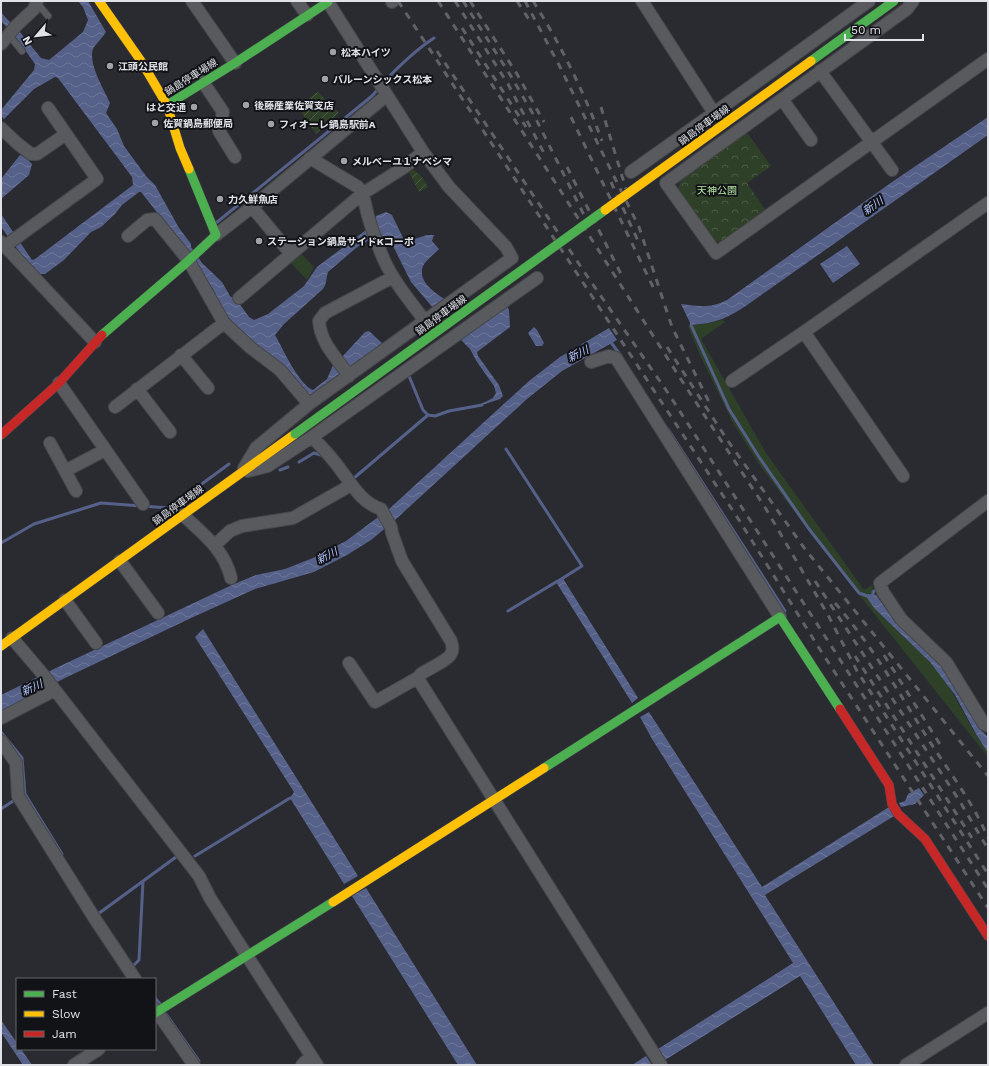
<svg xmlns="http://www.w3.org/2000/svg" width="989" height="1066" viewBox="0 0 989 1066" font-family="'Work Sans','Noto Sans JP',sans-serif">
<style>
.grass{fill:#2e4128}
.park{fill:url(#park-crowns)}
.garden{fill:url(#garden-furrows)}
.water{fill:url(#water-waves)}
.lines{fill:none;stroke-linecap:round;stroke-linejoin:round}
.stream{stroke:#566189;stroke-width:3}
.lane-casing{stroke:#45464a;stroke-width:8}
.street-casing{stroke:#45464a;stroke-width:14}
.fast-casing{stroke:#45464a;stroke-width:10}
.slow-casing{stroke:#45464a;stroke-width:10}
.jam-casing{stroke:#45464a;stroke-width:10}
.lane{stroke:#595a5d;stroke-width:6}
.street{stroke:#595a5d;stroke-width:12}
.fast{stroke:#4caf50;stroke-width:9}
.slow{stroke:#ffc107;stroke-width:9}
.jam{stroke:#c62828;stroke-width:9}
.rail{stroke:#616267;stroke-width:3;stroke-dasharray:7 7;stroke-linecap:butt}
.fast-bridge-casing{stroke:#45464a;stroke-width:10;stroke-linecap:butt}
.slow-bridge-casing{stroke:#45464a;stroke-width:10;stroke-linecap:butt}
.fast-bridge{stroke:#4caf50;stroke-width:9}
.slow-bridge{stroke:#ffc107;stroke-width:9}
.poi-dot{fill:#a0a2a8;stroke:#121317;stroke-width:1.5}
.labels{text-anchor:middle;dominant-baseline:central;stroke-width:4;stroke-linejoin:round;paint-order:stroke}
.poi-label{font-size:10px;font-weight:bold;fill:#e0e2e8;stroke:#121317;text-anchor:start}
.street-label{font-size:10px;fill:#e0e2e8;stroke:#121317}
.park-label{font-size:10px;fill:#b4e5a3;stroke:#121317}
.water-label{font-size:11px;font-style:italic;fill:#b3c3fb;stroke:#121317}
</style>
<defs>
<pattern id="park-crowns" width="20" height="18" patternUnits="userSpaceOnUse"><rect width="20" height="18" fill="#2e4128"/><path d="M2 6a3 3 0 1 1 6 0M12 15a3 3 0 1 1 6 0" fill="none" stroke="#4c5c47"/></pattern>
<pattern id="garden-furrows" width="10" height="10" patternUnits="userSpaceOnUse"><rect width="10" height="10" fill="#2e4128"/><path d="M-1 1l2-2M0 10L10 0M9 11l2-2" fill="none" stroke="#4c5c47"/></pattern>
<pattern id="water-waves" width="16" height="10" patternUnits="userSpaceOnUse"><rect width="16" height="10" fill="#566189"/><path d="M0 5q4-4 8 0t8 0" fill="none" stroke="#6e779a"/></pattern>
</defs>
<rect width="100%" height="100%" fill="#2a2b31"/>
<!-- grass -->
<path class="grass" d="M300 252 314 267 307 280 289 261Z
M722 320 725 322 701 339 766 453 864 590 872 585 876 595 868 594 867 598C885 622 909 640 929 661 949 682 961 709 975 733 979 740 988 751 988 757L814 538 759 464 733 423 699 353 688 326 708 323Z"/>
<!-- park -->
<path class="park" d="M745 130 771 166 747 183 766 211 721 243 715 240 678 189C680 172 730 141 745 130Z"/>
<!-- garden -->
<path class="garden" d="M318 92 339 113 316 134 297 106Z
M409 166 422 177 428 187 419 192 407 168Z"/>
<!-- water -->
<path class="water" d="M78 1H88L106 32C103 37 95 45 93 49 88 64 104 89 110 103L106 113 117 129 124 146 146 176 155 185 179 228 191 244V247L202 263 222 282 230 296 239 303 249 317 254 320 268 314 304 286 317 267 366 230 371 233V239L356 248 328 272C326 278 327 283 323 289L284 324 275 335C283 349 299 385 313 390L327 379 334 363 341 358 365 332 369 331 383 344 310 396 282 365 257 347 234 324 225 313 213 289 197 266C194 253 182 244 174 234 163 220 152 206 141 192H139L122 205 115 214 101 227 91 232 64 260 45 274H39L31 267 1 227V214L32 260 35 259 133 185 132 177 58 78 55 77 34 89 4 119 1 116V110L34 70 35 64 15 36 1 21V12L6 18 19 31 41 58 49 60 83 32 88 20 83 7Z
M988 117V135L750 303C728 318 718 323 691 325L681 304C700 306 709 309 727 300L892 182Z
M20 155 26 158 32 164 29 175 1 199V179Z
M386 212 392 215 405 242 427 235H434L432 241 439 249C434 254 426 260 423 266 417 281 435 293 446 300L434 309 411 282 392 244 387 237 379 235 374 221 376 216Z
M847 246 860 264 833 283 820 264Z
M507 306 509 310 510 327 477 352 478 356 499 385 503 396 500 399 479 406V405L493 398 496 393 494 386 477 362 470 349 460 339Z
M534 327 537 330 544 343 542 346H536L528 333Z
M609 328 617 340 562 371 527 399 394 521 371 540 347 555 314 572 255 589 189 619 65 678 1 711V695L56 668 234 584 256 575 285 569 313 558 346 541 389 509 529 381 560 357Z
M562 577 638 698 632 703 556 582 555 581Z
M868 594 876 595 889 613 946 671 981 730 988 737V753L976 734 955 695 930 662 875 609 867 598Z
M203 629 358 876 344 884 290 798 294 792 195 637Z
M649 712 762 887 889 807 894 816 765 895 874 1065H856L800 976 665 1060 658 1049 793 963 652 739 640 717Z
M919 788 924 795 915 804 901 807 899 803 905 801 908 794Z
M366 888 477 1065H458L352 896Z
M1 1020 17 1043V1049H21L32 1065H23L1 1032Z
M646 1056 652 1065H632Z"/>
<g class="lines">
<!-- stream -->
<path class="stream" d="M383 83C399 66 414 51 434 38
M216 223 372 96 379 88
M691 325 729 409 759 457 809 529 859 593 873 598V592L879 588
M610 341 621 356
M409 376 423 410 428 415 435 416 449 411 482 405
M668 429 785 611
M506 449 582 566 563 578 560 581 556 582 508 611
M299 462 314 453 324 456
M280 470 288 467
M354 478 428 415
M1 543 34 524 101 503 169 508 229 464
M1 732 22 758 25 794 62 854
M1 809 13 801
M195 856 290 798H293
M97 912 98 914 176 857
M134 968 133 966 139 960 143 881
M155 998 160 1004
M166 1014 199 1061"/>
<defs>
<path id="lane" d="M37 3 48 16
M9 35 22 51"/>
<path id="street" d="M192 1 235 63
M297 1 307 15
M642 1 714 113
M913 1 907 9 666 183 716 253 988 59
M392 2 393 1
M1 44 16 26 34 9 37 1
M820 71 892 170
M203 82 223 112 219 131 235 157
M782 99 811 140
M48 108 66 134
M1 128 18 144 31 154H37L66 134 97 179 5 246
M310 158 358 187C365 196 365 205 368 216 372 230 378 246 384 260 394 282 410 301 425 321
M631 172 714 113 869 1
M252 207 291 254
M216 235 252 207 387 95
M128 236 147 220 155 219 189 261 224 323 251 348 280 370 309 404 256 448 244 468
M1 242 95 342
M239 298 362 194 403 168 423 152
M804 332 903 476
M181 355 208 388
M591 362 609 356 616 358 780 617
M349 376C336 357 321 344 319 321L325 313 393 277
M732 381 804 332 988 203
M59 383 143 504
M137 389 170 432
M309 404 512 258 506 247 449 187 423 152 328 2
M115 407 224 323
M312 437 537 278
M50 443 76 491
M65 471 105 450
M248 471 268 466 312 437C323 448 334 460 343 473 353 487 364 504 381 509L391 527 392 533 402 561 451 641C452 645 454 649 451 654 447 661 428 669 421 674L419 677 420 682 661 1065
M988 501 880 583 883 592 901 619 946 662 984 724 988 726
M183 515C204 535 224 549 231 578
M215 545 230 531 242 526 293 518 351 485
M120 561 158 613
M65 600 96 643
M12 638 41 672 199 876 210 898 317 1065
M349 663 375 702 419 677
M1 718 55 690
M1 741 16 763 18 796 95 919 135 979
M155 1009 194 1065
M74 1065 99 1049
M302 1065 311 1056
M906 1065 988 1013"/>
<path id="fast" d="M167 105 235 63 328 2
M102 335 186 263 216 235 189 169
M544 768 780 617 840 709
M155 1013 333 902"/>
<path id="slow" d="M99 1 141 61 167 105 180 148 189 169
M1 646 295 434
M333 902 544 768"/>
<path id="jam" d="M1 435 58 384 102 335
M840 709 889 785 892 804 898 814 925 839 988 936"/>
</defs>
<!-- lane casing -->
<use href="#lane" class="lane-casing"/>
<!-- street casing -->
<use href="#street" class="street-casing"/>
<!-- fast casing -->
<use href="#fast" class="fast-casing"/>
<!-- slow casing -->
<use href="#slow" class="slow-casing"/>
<!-- jam casing -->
<use href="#jam" class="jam-casing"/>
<!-- lane -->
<use href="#lane" class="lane"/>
<!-- street -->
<use href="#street" class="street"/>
<!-- fast -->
<use href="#fast" class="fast"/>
<!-- slow -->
<use href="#slow" class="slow"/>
<!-- jam -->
<use href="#jam" class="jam"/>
<!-- rail -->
<path class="rail" d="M398 1 739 520 819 648 988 908
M438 1 562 193 682 381 766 509 828 615 857 671 988 874
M455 1 508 84 546 157
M463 1 509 73 536 119 587 221
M470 1 517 74 544 122
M517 1 530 21
M525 1 559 65 639 227 672 327 709 402
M533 1C560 43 585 94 602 141
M462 28 526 127
M437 51 585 273 668 393 988 889
M601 107 626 189
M571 117 654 289
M567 167 621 274
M611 182 639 243
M667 347 728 441 805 549 988 776
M815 581 959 800 988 849
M835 603C872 645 900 695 930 742 950 773 974 804 988 838
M884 655 941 746
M855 656 972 838"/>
<defs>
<path id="fast-bridge" d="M811 61 894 1
M295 434 605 210"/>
<path id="slow-bridge" d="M605 210 811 61"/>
</defs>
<!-- fast-bridge casing -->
<use href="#fast-bridge" class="fast-bridge-casing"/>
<!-- slow-bridge casing -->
<use href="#slow-bridge" class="slow-bridge-casing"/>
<!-- fast-bridge -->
<use href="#fast-bridge" class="fast-bridge"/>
<!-- slow-bridge -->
<use href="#slow-bridge" class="slow-bridge"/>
</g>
<!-- markers -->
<g class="poi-dot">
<circle cx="333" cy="52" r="4"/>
<circle cx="110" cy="66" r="4"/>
<circle cx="325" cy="79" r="4"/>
<circle cx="246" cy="105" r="4"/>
<circle cx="194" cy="107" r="4"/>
<circle cx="155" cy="123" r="4"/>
<circle cx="271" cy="124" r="4"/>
<circle cx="344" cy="161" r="4"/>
<circle cx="220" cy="199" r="4"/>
<circle cx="259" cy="241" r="4"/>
</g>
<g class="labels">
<!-- poi labels -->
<g class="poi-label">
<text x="341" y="52">松本ハイツ</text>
<text x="118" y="66">江頭公民館</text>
<text x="333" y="79">バルーンシックス松本</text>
<text x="254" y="105">後藤産業佐賀支店</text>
<text x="186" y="107" text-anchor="end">はと交通</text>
<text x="163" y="123">佐賀鍋島郵便局</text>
<text x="279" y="124">フィオーレ鍋島駅前A</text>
<text x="352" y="161">メルベーユ１ナベシマ</text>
<text x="228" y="199">力久鮮魚店</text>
<text x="267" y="241">ステーション鍋島サイドKコーポ</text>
</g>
<!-- street labels -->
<g class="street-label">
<text transform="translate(191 77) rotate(-32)">鍋島停車場線</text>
<text transform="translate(704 125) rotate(-36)">鍋島停車場線</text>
<text transform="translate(441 315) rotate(-36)">鍋島停車場線</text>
<text transform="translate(178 505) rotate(-36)">鍋島停車場線</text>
</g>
<!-- park labels -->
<g class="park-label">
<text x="717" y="190">天神公園</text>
</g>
<!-- water labels -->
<g class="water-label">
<text transform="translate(873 206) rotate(-35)">新川</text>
<text transform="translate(578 354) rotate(-26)">新川</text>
<text transform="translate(327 556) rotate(-27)">新川</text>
<text transform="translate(32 688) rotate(-25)">新川</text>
</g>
</g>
<!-- border -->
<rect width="989" height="1066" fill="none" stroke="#e0e2e8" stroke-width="4"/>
<!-- legend -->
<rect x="16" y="978" width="140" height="72" fill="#121317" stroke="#64666b"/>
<rect x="24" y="991" width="20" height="6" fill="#4caf50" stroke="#64666b"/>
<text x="52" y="998" font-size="12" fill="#e0e2e8">Fast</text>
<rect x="24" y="1011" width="20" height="6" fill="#ffc107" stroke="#64666b"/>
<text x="52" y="1018" font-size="12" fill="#e0e2e8">Slow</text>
<rect x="24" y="1031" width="20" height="6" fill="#c62828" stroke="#64666b"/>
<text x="52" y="1038" font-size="12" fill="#e0e2e8">Jam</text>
<!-- north arrow -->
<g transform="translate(36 36) rotate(242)" stroke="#121317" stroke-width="3" paint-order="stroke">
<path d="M0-3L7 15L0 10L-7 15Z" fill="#e0e2e8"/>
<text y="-6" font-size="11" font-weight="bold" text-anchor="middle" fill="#e0e2e8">N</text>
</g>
<!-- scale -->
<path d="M845 34v6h78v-6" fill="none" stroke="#e0e2e8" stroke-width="2"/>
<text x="851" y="34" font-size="12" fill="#e0e2e8" stroke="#121317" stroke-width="3" paint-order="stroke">50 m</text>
</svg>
